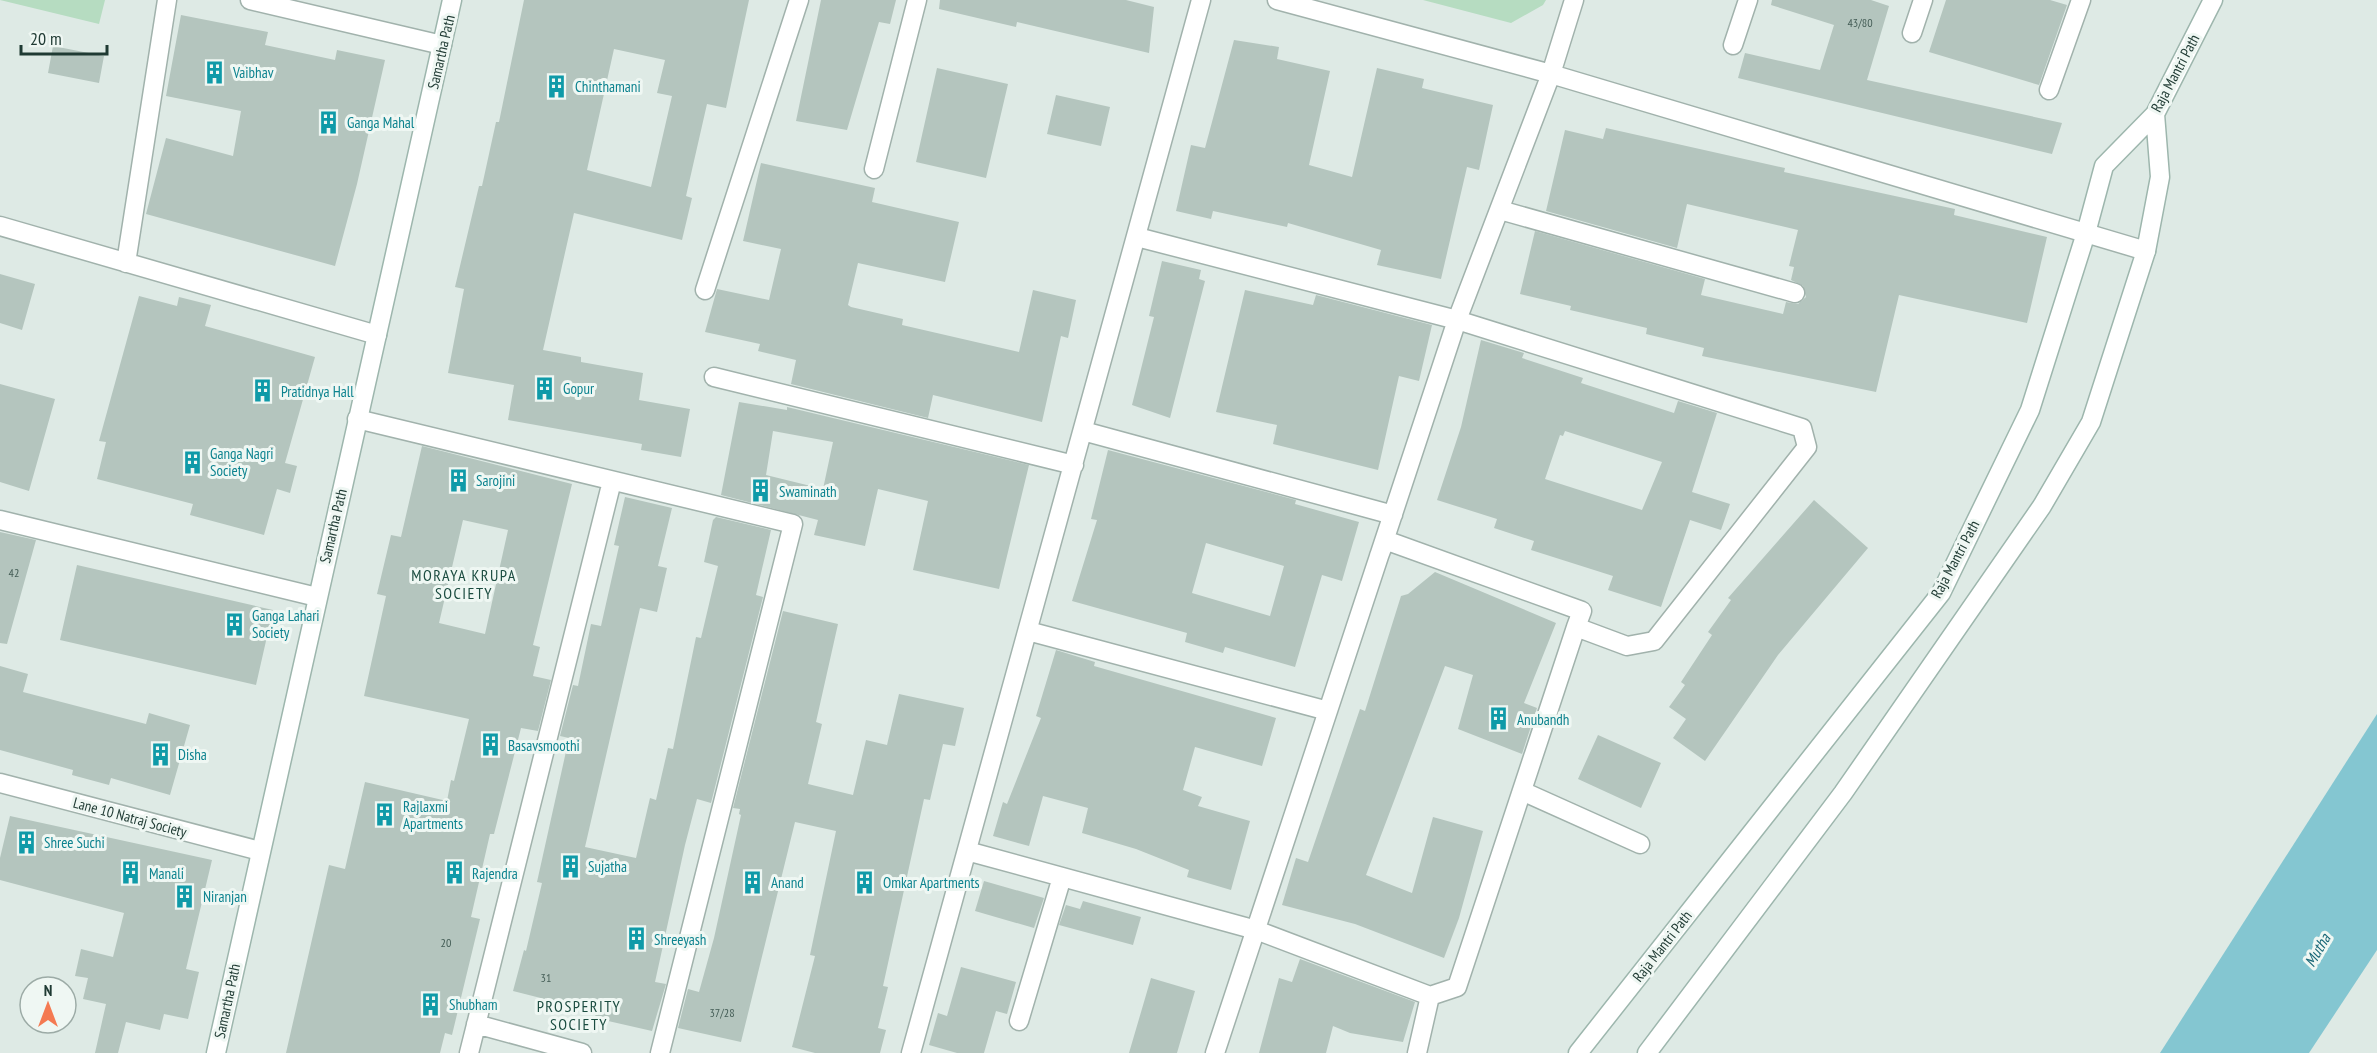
<svg xmlns="http://www.w3.org/2000/svg" width="2377" height="1053" viewBox="0 0 2377 1053" font-family="'PT Sans Narrow',sans-serif">
<style>
.green{fill:#b6dcc1}
.water{fill:#84c6d1}
.building{fill:#b4c5be;fill-rule:evenodd}
.lines{fill:none;stroke-linecap:round;stroke-linejoin:round}
.street-casing{stroke:#a1b2ac;stroke-width:21}
.secondary-casing{stroke:#9db6ad;stroke-width:21}
.street{stroke:#fff;stroke-width:18}
.secondary{stroke:#fff;stroke-width:18}
.labels{text-anchor:middle;dominant-baseline:central;stroke-width:6;stroke-linejoin:round;paint-order:stroke}
.number-label{font-size:12px;fill:#445d56}
.street-label{font-size:15px;fill:#1f3a33;stroke:#eff7f3}
.culture-label{font-size:15px;fill:#0d838f;stroke:#eff7f3;text-anchor:start}
.neighbourhood-label{font-size:16px;letter-spacing:1.5px;fill:#1b4c40;stroke:#eff7f3}
.water-label{font-size:16px;font-style:italic;fill:#196777;stroke:#eff7f3}
</style>
<rect width="100%" height="100%" fill="#deeae5"/>
<!-- green -->
<path class="green" d="M0 0H105L99 24Z
M1423 0H1546L1543 5 1511 23Z"/>
<!-- water -->
<path class="water" d="M2377 714V950L2309 1053H2160Z"/>
<!-- building -->
<path class="building" d="M524 0H749L726 108 707 104 686 196 692 198 682 240 574 213 543 350 581 357V362L643 373 639 400 690 409 681 457 641 450 642 444 508 420 514 385 448 373 464 289 455 287 479 186H482L496 122H499ZM614 49 665 60 657 93 672 96 651 187 587 170Z
M821 0H896L890 24 879 22 847 130 796 121Z
M940 0H1126L1154 7 1149 53 1017 22 1016 27 939 9Z
M1772 0H1871L1889 6 1867 80 2062 123 2052 154 1738 78 1745 53 1820 70 1834 25 1771 5Z
M1946 0H2050L2067 5 2039 85 1929 52Z
M181 15 268 32 265 45 335 60 337 50 385 60 357 184 335 266 146 214 166 138 233 156 241 111 166 96Z
M1234 40 1279 47 1277 59 1330 71 1309 165 1352 177 1377 68 1424 79 1422 88 1493 105 1479 170 1467 167 1441 279 1377 265 1381 250 1288 223 1287 227 1213 211 1211 219 1176 211 1191 145 1205 148Z
M53 46 104 56 99 83 48 73Z
M937 68 1008 84 986 178 916 162Z
M1056 95 1110 107 1101 146 1047 134Z
M1606 128 1785 168 1784 172 1955 209 1954 215 2047 237 2027 323 1899 295 1876 392 1702 356 1704 348 1646 334 1647 328 1570 310 1571 306 1520 294 1535 231 1705 279 1701 295 1783 314 1786 302 1798 304 1806 297 1803 286 1791 280 1794 267 1789 266 1798 230 1687 204 1677 248 1546 211 1565 130 1603 139Z
M761 163 875 188 872 202 959 222 945 282 858 263 848 305 851 307 903 319 902 325 1019 352 1033 290 1076 300 1068 338 1061 336 1042 422 933 395 928 418 791 384 796 360 758 351 760 344 705 332 717 289 769 300 781 249 743 241Z
M1162 261 1201 270 1199 279 1205 281 1170 418 1132 405 1154 317 1149 316Z
M0 274 35 284 22 330 0 323Z
M1245 290 1313 305 1316 295 1432 325 1419 381 1399 376 1378 470 1273 444 1277 425 1216 412Z
M139 296 177 306 179 297 211 305 205 326 315 357 285 463 297 466 290 493 277 489 264 535 190 515 193 504 97 479 106 442 99 441Z
M1481 340 1524 353 1522 358 1583 378 1581 383 1674 413 1678 401 1717 413 1692 492 1730 504 1721 530 1690 520 1661 607 1608 590 1613 576 1531 550 1534 541 1494 528 1497 519 1437 500 1461 427ZM1565 431 1662 462 1642 510 1545 479 1560 435 1563 436Z
M0 384 55 399 29 491 0 482Z
M739 402 787 410V407L1029 465 999 589 913 570 928 501 878 489 865 546 814 535 818 520 721 495ZM773 431 833 442 823 489 766 475Z
M422 446 572 484 533 645 540 647 533 676 551 680 538 731 521 728 494 834H490L471 917 480 919 452 1035 445 1033 440 1053H286L329 865 345 869 365 782 447 801 451 780 454 781 469 719 364 696 386 596 377 594 391 535 401 537ZM463 520 508 530 485 634 439 623Z
M1108 450 1296 500 1295 504 1359 522 1342 581 1322 575 1295 667 1225 647 1223 653 1185 642 1187 633 1072 601 1097 520 1091 519ZM1206 543 1284 566 1270 616 1192 593Z
M625 497 672 508 658 566 667 568 657 612 640 608 585 847 636 858 650 798 656 800 668 748 673 749 696 637 701 638 718 566 704 562 713 520 716 517 771 530 756 595 763 597 711 803 697 799 685 845 655 982 666 984 652 1031 595 1018 596 1012 513 991 524 950 526 951 542 883 537 882 569 738 560 736 573 685 578 686 591 624 601 626 619 546 614 545Z
M1814 500 1868 548 1778 655 1705 761 1673 738 1686 719 1669 707 1685 685 1681 682 1712 635 1708 632 1731 600 1728 598Z
M0 532 36 540 7 644 0 643Z
M77 565 273 610 256 685 60 640Z
M1435 572 1556 623 1524 703 1537 708 1522 754 1458 729 1473 675 1445 666 1366 875 1412 893 1433 817 1483 831 1459 918 1444 958 1355 924 1282 905 1296 858 1308 862 1360 709 1365 711 1401 596 1408 594Z
M783 611 838 624 816 722 822 724 808 784 853 795 866 740 887 745 899 694 964 708 955 746 943 744 930 800 924 799 883 986 888 987 878 1028 886 1030 880 1053H815L792 1047 815 956 810 955 836 831 795 822 741 1042 678 1028 688 989 699 992 714 938 741 815 739 814 740 809 733 808Z
M1056 650 1095 662 1094 666 1276 718 1262 766 1195 747 1183 790 1202 797 1198 806 1250 821 1231 890 1187 877 1189 870 1136 849 1082 833 1088 808 1043 796 1029 846 993 836 1003 802 1007 804 1041 718 1036 716Z
M0 666 28 674 23 692 146 724 149 713 190 725 170 795 111 778 109 785 72 775 73 770 0 750Z
M1598 735 1661 763 1641 808 1578 779Z
M10 816 212 860 186 969 199 972 188 1019 164 1014 160 1030 126 1022 118 1053H95L106 1004 83 999 88 978 75 976 81 949 113 957 124 913 0 880V858Z
M984 881 1044 898 1034 928 975 911Z
M1083 901 1141 917 1133 945 1059 925 1066 905 1080 909Z
M1300 959 1415 1002 1403 1042 1350 1033 1333 1026 1326 1053H1259L1279 978 1292 982Z
M961 967 1016 982 1007 1014 996 1011 984 1053H957L929 1045 938 1013 947 1016Z
M1151 978 1195 991 1177 1053H1129Z"/>
<g class="lines">
<defs>
<path id="street" d="M250 0 442 45
M1277 0 1551 74 2146 251
M1912 33 1923 0
M1733 45 1748 0
M2049 90 2081 0
M874 169 917 0
M1500 210 1795 293
M0 226 377 335
M1137 237 1457 320 1802 428 1807 447 1654 641 1627 646 1576 627 1582 611 1385 540 1379 556
M126 263 167 0
M705 290 799 0
M714 377 1074 465
M357 419 793 524 660 1053
M1083 431 1393 515
M0 520 317 597
M1028 631 1328 711
M0 783 260 851
M1522 791 1640 844
M967 851 1256 930 1430 996 1457 987 1576 627
M1019 1021 1062 877
M476 1024 582 1053
M469 1053 612 481
M911 1053 1201 0
M1215 1053 1457 320 1551 74 1574 0
M1417 1053 1430 996"/>
<path id="secondary" d="M216 1053 452 0
M1578 1053 1941 593 2030 410 2086 233 2104 166 2155 114 2213 0
M1647 1053 1843 793 2042 506 2091 422 2146 251 2160 177 2155 114"/>
</defs>
<!-- street casing -->
<use href="#street" class="street-casing"/>
<!-- secondary casing -->
<use href="#secondary" class="secondary-casing"/>
<!-- street -->
<use href="#street" class="street"/>
<!-- secondary -->
<use href="#secondary" class="secondary"/>
</g>
<!-- icons -->
<defs>
<symbol id="building-bare" viewBox="-9 -9 18 18"><path d="M-4-6H4V6H1V3H-1V6H-4ZM-2.5-4.3h1.7v1.8h-1.7ZM.8-4.3h1.7v1.8H.8ZM-2.5-1h1.7V.8h-1.7ZM.8-1h1.7V.8H.8Z" fill="#0f9aa8" stroke="#eff7f3" stroke-width="2.5" paint-order="stroke"/></symbol>
</defs>
<g fill-rule="evenodd">
<use href="#building-bare" x="198" y="56" width="33" height="33"/>
<use href="#building-bare" x="540" y="70" width="33" height="33"/>
<use href="#building-bare" x="312" y="106" width="33" height="33"/>
<use href="#building-bare" x="528" y="372" width="33" height="33"/>
<use href="#building-bare" x="246" y="374" width="33" height="33"/>
<use href="#building-bare" x="176" y="446" width="33" height="33"/>
<use href="#building-bare" x="442" y="464" width="33" height="33"/>
<use href="#building-bare" x="744" y="474" width="33" height="33"/>
<use href="#building-bare" x="218" y="608" width="33" height="33"/>
<use href="#building-bare" x="1482" y="702" width="33" height="33"/>
<use href="#building-bare" x="474" y="728" width="33" height="33"/>
<use href="#building-bare" x="144" y="738" width="33" height="33"/>
<use href="#building-bare" x="368" y="798" width="33" height="33"/>
<use href="#building-bare" x="10" y="826" width="33" height="33"/>
<use href="#building-bare" x="554" y="850" width="33" height="33"/>
<use href="#building-bare" x="114" y="856" width="33" height="33"/>
<use href="#building-bare" x="438" y="856" width="33" height="33"/>
<use href="#building-bare" x="736" y="866" width="33" height="33"/>
<use href="#building-bare" x="848" y="866" width="33" height="33"/>
<use href="#building-bare" x="168" y="880" width="33" height="33"/>
<use href="#building-bare" x="620" y="922" width="33" height="33"/>
<use href="#building-bare" x="414" y="988" width="33" height="33"/>
</g>
<g class="labels">
<!-- number labels -->
<g class="number-label">
<text x="1860" y="22">43/80</text>
<text x="14" y="572">42</text>
<text x="446" y="942">20</text>
<text x="546" y="977">31</text>
<text x="722" y="1012">37/28</text>
</g>
<!-- street labels -->
<g class="street-label">
<text transform="translate(441 52) rotate(-77)">Samartha Path</text>
<text transform="translate(2175 73) rotate(-62)">Raja Mantri Path</text>
<text transform="translate(333 526) rotate(-77)">Samartha Path</text>
<text transform="translate(1955 559) rotate(-62)">Raja Mantri Path</text>
<text transform="translate(130 817) rotate(15)">Lane 10 Natraj Society</text>
<text transform="translate(1662 946) rotate(-52)">Raja Mantri Path</text>
<text transform="translate(227 1001) rotate(-78)">Samartha Path</text>
</g>
<!-- culture labels -->
<g class="culture-label">
<text x="233" y="72">Vaibhav</text>
<text x="575" y="86">Chinthamani</text>
<text x="347" y="122">Ganga Mahal</text>
<text x="563" y="388">Gopur</text>
<text x="281" y="391">Pratidnya Hall</text>
<text x="210" y="453">Ganga Nagri<tspan x="210" dy="17">Society</tspan></text>
<text x="476" y="480">Sarojini</text>
<text x="779" y="491">Swaminath</text>
<text x="252" y="615">Ganga Lahari<tspan x="252" dy="17">Society</tspan></text>
<text x="1517" y="719">Anubandh</text>
<text x="508" y="745">Basavsmoothi</text>
<text x="178" y="754">Disha</text>
<text x="403" y="806">Rajlaxmi<tspan x="403" dy="17">Apartments</tspan></text>
<text x="44" y="842">Shree Suchi</text>
<text x="588" y="866">Sujatha</text>
<text x="149" y="873">Manali</text>
<text x="472" y="873">Rajendra</text>
<text x="771" y="882">Anand</text>
<text x="883" y="882">Omkar Apartments</text>
<text x="203" y="896">Niranjan</text>
<text x="654" y="939">Shreeyash</text>
<text x="449" y="1004">Shubham</text>
</g>
<!-- neighbourhood labels -->
<g class="neighbourhood-label">
<text x="464" y="575">MORAYA KRUPA<tspan x="464" dy="18">SOCIETY</tspan></text>
<text x="579" y="1006">PROSPERITY<tspan x="579" dy="18">SOCIETY</tspan></text>
</g>
<!-- water labels -->
<g class="water-label">
<text transform="translate(2317 950) rotate(-60)">Mutha</text>
</g>
</g>
<!-- north arrow -->
<g transform="translate(48 1005)"><circle r="28" fill="#eff7f3" stroke="#9caba6" stroke-width="1.5"/>
<path d="M0-4.5L10 22L0 15L-10 22Z" fill="#f47a52"/>
<text y="-9" font-size="16" font-weight="bold" text-anchor="middle" fill="#1f3a33">N</text>
</g>
<!-- scale -->
<path d="M21 45v9h86v-9" fill="none" stroke="#1f3a33" stroke-width="3"/>
<text x="30" y="45" font-size="18" fill="#1f3a33" stroke="#eff7f3" stroke-width="4.5" paint-order="stroke">20 m</text>
</svg>
